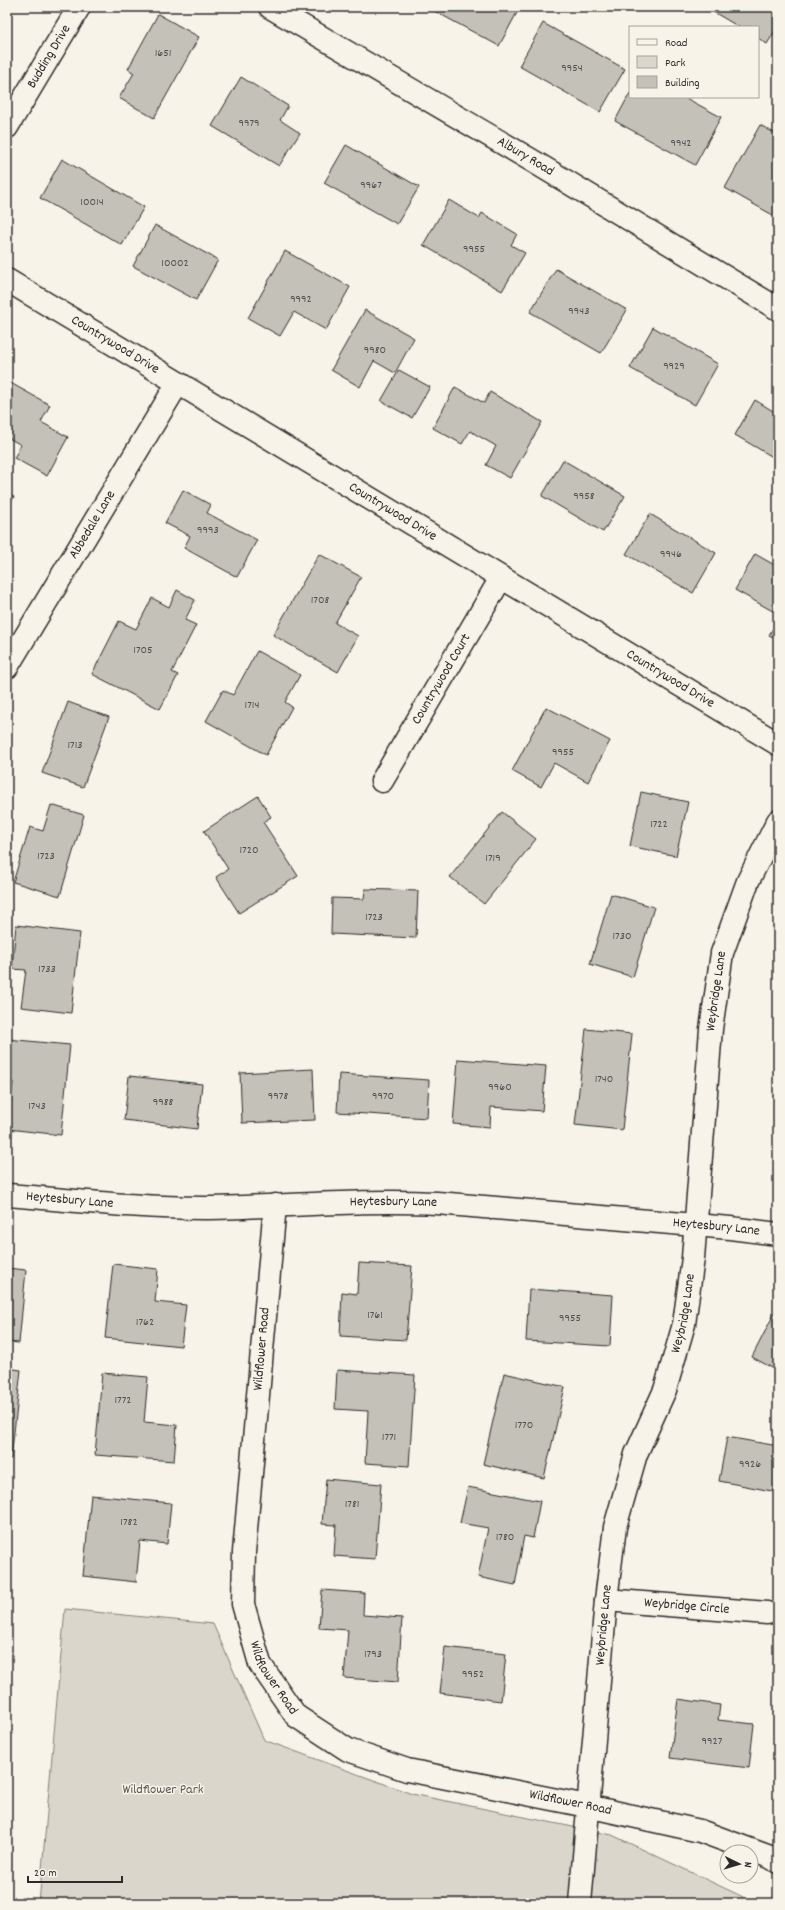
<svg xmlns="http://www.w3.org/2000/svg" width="785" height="1910" viewBox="0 0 785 1910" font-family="Dekko,sans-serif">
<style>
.green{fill:#dad6cc;stroke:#82807c}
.building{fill:#c4c1b9;stroke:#2b2b2b}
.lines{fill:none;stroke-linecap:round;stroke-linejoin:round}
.minor-casing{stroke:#2b2b2b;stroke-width:25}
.minor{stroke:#f7f3e8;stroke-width:22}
.labels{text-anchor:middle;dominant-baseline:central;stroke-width:3;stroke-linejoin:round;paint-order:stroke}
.number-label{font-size:12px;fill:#51504e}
.street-label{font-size:14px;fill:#2b2b2b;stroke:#f7f3e8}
.park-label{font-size:14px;fill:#575653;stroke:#f7f3e8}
</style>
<rect width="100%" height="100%" fill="#f7f3e8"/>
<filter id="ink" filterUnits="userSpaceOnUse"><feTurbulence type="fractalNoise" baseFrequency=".025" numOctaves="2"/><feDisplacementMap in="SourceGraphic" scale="8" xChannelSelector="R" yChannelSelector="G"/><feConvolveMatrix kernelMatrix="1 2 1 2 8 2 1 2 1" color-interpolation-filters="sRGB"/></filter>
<g filter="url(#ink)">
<!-- green -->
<path class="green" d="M65 1609 213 1624 264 1740 412 1794 612 1835 756 1903H39Z"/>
<!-- building -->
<path class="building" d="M427 7H520L499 46Z
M705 7H778V26L767 44 758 38V27H739Z
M158 14 199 37 154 118 119 98 134 73 128 69Z
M543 23 625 69 600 112 519 66Z
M241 77 288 106 280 120 300 133 279 166 212 126Z
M630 93V97H684L721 117 695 165 615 121Z
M760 125 778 135V218L725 188Z
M346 145 419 187 397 224 324 183Z
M62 159 144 207 122 245 40 198Z
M449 200 479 218 482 213 517 234 511 245 525 253 502 291 423 245Z
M155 225 218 260 196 300 133 266Z
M285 251 350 287 326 330 294 312 280 336 248 318Z
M556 269 627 310 601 353 530 312Z
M365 310 414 338 395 373 374 361 360 387 331 370Z
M653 327 718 364 695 405 630 368Z
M399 370 430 387 412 418 381 401Z
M7 381 50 405 41 422 68 437 47 476 14 458 21 445 7 437Z
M455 387 484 403 490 392 542 422 510 478 486 465 496 446 470 431 462 444 433 428Z
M755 400 778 414V460L735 435Z
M563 460 625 496 603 532 542 496Z
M183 490 211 505 207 513 257 540 237 577 184 548 190 536 165 523Z
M7 493 14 497 7 509Z
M650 514 716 553 693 593 626 554Z
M319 554 361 577 335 623 358 636 338 672 273 635Z
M755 554 778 567V614L735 590Z
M177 590 195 600 185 620 196 625 172 672 178 675 160 709 92 674 119 621 136 629 152 598 169 607Z
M778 620V640L769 635Z
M257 651 300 675 285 702 292 707 266 755 206 721 223 690 233 695Z
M68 702 109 717 83 787 42 773Z
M546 707 610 741 588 782 554 763 541 787 512 771Z
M641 792 688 802 676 856 630 846Z
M258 796 271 817 263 822 298 876 239 913 216 877 228 869 204 831Z
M51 805 84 815 60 896 13 882 30 827 43 831Z
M502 812 536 839 484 904 450 877Z
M365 889 418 891 416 938 331 934 332 898 364 899Z
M611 894 654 907 633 977 590 964Z
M16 925 80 933 71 1013 21 1007 26 970 12 969Z
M586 1029 632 1034 622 1130 575 1125Z
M7 1039 70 1045 61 1135 8 1129 13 1082H7Z
M458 1059 546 1066 542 1111 491 1107 490 1127 453 1124Z
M313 1069 315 1120 242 1123 240 1073Z
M339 1074 429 1080 427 1118 337 1112Z
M129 1076 202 1084 197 1129 124 1120Z
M778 1128V1157H776Z
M359 1263 412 1266 406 1340 340 1336 342 1292 357 1294Z
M113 1264 158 1269 155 1302 186 1305 181 1346 105 1338Z
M7 1268 26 1270 19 1343 7 1342Z
M529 1289 613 1295 610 1346 526 1341Z
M777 1308H778V1371L752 1357Z
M7 1368 21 1370 11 1459 7 1458Z
M337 1370 415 1375 409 1466 365 1463 368 1411 335 1409Z
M102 1373 148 1377 144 1422 177 1425 174 1461 95 1455Z
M504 1373 565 1387 544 1478 483 1464Z
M727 1437 778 1446 777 1492 719 1481Z
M326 1479 381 1484 375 1559 334 1556 336 1525 322 1524Z
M468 1487 540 1501 533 1538 524 1536 515 1585 478 1577 488 1528 460 1523Z
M91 1495 171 1503 167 1544 140 1541 136 1582 83 1576Z
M322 1590 364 1593 363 1615 402 1618 398 1682 344 1678 348 1630 319 1628Z
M445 1647 506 1654 501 1701 440 1693Z
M678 1699 720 1705 718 1720 754 1724 749 1768 670 1758Z"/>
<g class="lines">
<defs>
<g id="minor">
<path id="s1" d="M270 7 531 160 778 309"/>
<path id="s2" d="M7 127 79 7"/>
<path id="s3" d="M7 280 778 744"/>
<path id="s4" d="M7 667 178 383"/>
<path id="s5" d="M382 781 501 578"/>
<path id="s6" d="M7 1195C72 1200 138 1208 204 1208 281 1207 359 1199 437 1203L730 1228 778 1234"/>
<path id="s7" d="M275 1205 244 1552 243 1604 260 1664 296 1716 348 1750 407 1770 587 1806 700 1831 770 1857 778 1862"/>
<path id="s8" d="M606 1600 767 1613"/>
<path id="s9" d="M580 1903 606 1600 615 1527 636 1454 665 1390 684 1324 693 1258 711 1029 722 953 748 881 778 821"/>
</g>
</defs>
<!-- minor casing -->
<use href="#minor" class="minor-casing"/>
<!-- minor -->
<use href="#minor" class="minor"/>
</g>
</g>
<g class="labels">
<!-- number labels -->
<g class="number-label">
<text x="163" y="53">1651</text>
<text x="572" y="68">9954</text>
<text x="249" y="123">9979</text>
<text x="681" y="143">9942</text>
<text x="371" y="185">9967</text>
<text x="92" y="202">10014</text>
<text x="474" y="249">9955</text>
<text x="175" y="263">10002</text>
<text x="301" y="299">9992</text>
<text x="579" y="311">9943</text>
<text x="375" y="350">9980</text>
<text x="674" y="366">9929</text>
<text x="584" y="496">9958</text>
<text x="208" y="530">9993</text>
<text x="671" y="554">9946</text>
<text x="320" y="600">1708</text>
<text x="143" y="650">1705</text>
<text x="252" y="705">1714</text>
<text x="75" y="745">1713</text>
<text x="563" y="752">9955</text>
<text x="659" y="824">1722</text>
<text x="249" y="850">1720</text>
<text x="46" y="856">1723</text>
<text x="493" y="858">1719</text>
<text x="374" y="917">1723</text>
<text x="622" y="936">1730</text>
<text x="47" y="969">1733</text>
<text x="604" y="1079">1740</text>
<text x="500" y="1087">9960</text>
<text x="278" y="1096">9978</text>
<text x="383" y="1096">9970</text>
<text x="163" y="1102">9988</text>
<text x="37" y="1106">1743</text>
<text x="375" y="1315">1761</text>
<text x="570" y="1318">9955</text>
<text x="145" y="1322">1762</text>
<text x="123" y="1400">1772</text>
<text x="524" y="1425">1770</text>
<text x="389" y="1437">1771</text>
<text x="750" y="1464">9926</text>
<text x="352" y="1504">1781</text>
<text x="129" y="1522">1782</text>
<text x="505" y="1537">1780</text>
<text x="373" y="1654">1793</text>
<text x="473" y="1674">9952</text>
<text x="712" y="1741">9927</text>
</g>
<!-- street labels -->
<g class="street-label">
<text stroke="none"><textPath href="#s2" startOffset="82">Budding Drive</textPath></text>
<text stroke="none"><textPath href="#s1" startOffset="296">Albury Road</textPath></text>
<text stroke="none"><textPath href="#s3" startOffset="126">Countrywood Drive</textPath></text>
<text stroke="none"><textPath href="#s3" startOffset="450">Countrywood Drive</textPath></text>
<text stroke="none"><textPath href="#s4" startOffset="166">Abbedale Lane</textPath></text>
<text stroke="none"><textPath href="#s3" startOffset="774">Countrywood Drive</textPath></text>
<text stroke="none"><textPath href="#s5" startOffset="118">Countrywood Court</textPath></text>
<text stroke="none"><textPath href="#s9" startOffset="927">Weybridge Lane</textPath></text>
<text stroke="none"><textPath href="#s6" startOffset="63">Heytesbury Lane</textPath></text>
<text stroke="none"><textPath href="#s6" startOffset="387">Heytesbury Lane</textPath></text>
<text stroke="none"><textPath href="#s6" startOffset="711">Heytesbury Lane</textPath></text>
<text stroke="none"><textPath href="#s9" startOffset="603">Weybridge Lane</textPath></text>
<text transform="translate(262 1349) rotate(-85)">Wildflower Road</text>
<text stroke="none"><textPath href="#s8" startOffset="81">Weybridge Circle</textPath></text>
<text stroke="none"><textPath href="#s9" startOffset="279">Weybridge Lane</textPath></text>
<text stroke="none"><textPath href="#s7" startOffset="481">Wildflower Road</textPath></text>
<text stroke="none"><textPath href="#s7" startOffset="817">Wildflower Road</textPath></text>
</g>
<!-- park labels -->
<g class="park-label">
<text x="163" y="1790">Wildflower Park</text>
</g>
</g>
<!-- margin -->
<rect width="785" height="1910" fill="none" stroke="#f7f3e8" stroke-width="24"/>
<rect x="12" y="12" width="761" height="1886" fill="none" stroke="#2b2b2b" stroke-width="1.5" filter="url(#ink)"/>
<!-- legend -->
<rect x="629" y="26" width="130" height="72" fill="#f7f3e8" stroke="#a5a39c"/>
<rect x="637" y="39" width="20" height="6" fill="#f7f3e8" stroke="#a5a39c"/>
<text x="665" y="46" font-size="12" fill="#2b2b2b">Road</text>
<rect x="637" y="56" width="20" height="12" fill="#dad6cc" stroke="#a5a39c"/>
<text x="665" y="66" font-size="12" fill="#2b2b2b">Park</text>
<rect x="637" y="76" width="20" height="12" fill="#c4c1b9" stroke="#a5a39c"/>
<text x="665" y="86" font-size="12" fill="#2b2b2b">Building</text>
<!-- north arrow -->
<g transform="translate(739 1864) rotate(95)"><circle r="19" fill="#f7f3e8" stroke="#a5a39c"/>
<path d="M0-3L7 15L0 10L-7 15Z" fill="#2b2b2b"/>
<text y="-6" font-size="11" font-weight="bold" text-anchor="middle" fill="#2b2b2b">N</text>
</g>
<!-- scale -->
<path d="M28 1876v6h94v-6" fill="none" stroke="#2b2b2b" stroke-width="2"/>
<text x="34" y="1876" font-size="12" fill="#2b2b2b" stroke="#f7f3e8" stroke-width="3" paint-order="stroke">20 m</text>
</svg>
